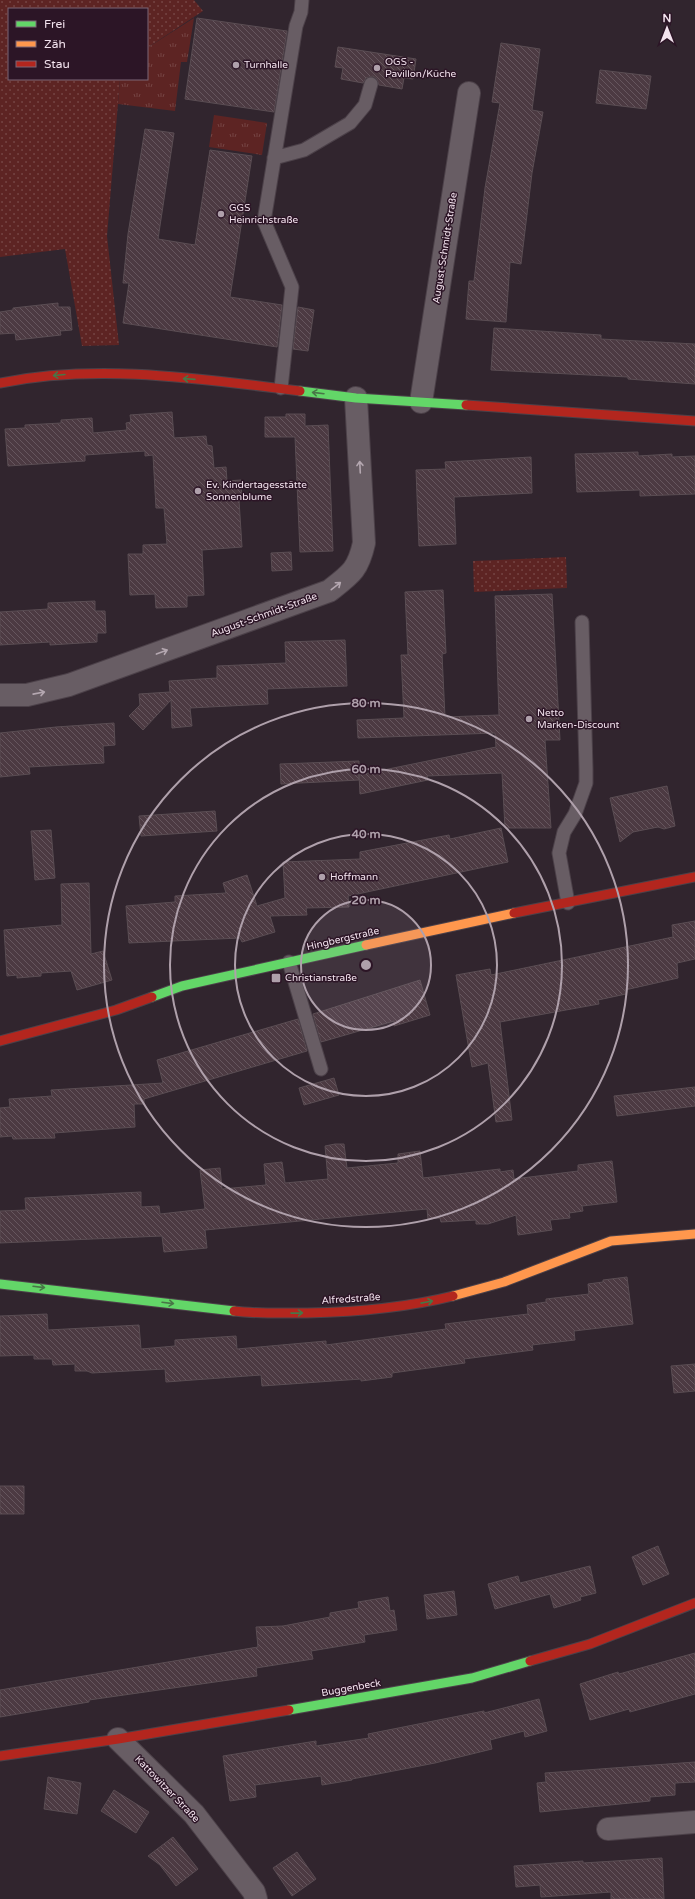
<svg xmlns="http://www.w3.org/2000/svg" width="695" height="1899" viewBox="0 0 695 1899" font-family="'Varela Round',sans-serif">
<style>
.grass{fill:url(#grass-tufts)}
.park{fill:url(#park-dots)}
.building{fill:url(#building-back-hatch);stroke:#5a4d53}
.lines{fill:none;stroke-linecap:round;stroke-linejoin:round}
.lane-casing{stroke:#4c4149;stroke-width:15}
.street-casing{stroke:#4c4149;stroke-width:24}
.fast-casing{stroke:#4c4149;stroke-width:11}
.slow-casing{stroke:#4c4149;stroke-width:11}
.jam-casing{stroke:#4c4149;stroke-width:11}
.lane{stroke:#685d64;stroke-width:13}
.street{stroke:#685d64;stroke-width:22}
.fast{stroke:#63d668;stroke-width:9}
.slow{stroke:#ff974d;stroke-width:9}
.jam{stroke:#b3261e;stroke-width:9}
.oneway{stroke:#487647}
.oneway2{stroke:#b4a7b0}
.ring{fill:none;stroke:#afa0ab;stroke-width:2}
.poi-dot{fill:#afa0ab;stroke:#2c1526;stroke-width:1.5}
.labels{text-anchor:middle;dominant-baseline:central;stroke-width:3;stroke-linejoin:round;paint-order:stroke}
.poi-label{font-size:10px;fill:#f3e3ee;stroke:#2c1526;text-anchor:start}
.street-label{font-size:10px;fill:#f3e3ee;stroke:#2c1526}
.centre{fill:#afa0ab;stroke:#2c1526;stroke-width:2}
.ring-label{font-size:12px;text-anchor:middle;font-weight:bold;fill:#afa0ab;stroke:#2c1526;stroke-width:3;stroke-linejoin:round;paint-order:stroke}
</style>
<defs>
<pattern id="grass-tufts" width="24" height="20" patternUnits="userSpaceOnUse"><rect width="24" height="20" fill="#5d2423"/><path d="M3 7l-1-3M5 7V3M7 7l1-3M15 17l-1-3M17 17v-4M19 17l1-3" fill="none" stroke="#754443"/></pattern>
<pattern id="park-dots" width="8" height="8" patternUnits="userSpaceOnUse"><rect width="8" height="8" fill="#5d2423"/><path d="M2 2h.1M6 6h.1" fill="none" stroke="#754443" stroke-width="1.8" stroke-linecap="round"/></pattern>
<pattern id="building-back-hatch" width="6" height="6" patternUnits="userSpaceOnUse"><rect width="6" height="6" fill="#4c3a42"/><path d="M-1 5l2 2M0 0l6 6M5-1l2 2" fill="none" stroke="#66565e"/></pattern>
</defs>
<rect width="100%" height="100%" fill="#31252e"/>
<!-- grass -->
<path class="grass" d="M194 18 187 62H181L175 111 118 104 120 79H147V48Z
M214 115 267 123 262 155 209 147Z"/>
<!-- park -->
<path class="park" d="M0 0H194L203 11 147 48V9H9V79H120L107 236 119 345 82 346 65 249 0 257Z
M566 557 567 588 474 592 473 561Z"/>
<!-- building -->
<path class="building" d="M197 18 287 31 274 112 185 99Z
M501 43 540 49 532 110 543 112 532 173 521 264 510 262 506 322 466 319 469 281H474L485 188 500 103 492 102Z
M338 47 416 59 413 79 404 78 402 89 379 85 377 79 373 76 366 78 363 83 341 79 343 68 335 67Z
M600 70 651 76 646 109 596 103Z
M145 129 174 133 158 239 195 245 210 150 252 156 230 297 282 305 277 347 123 323 129 283H123L128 234Z
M58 303V307H70L72 330 60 331 61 335 16 340 15 333 0 334V312L13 310V308Z
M298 307 314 310 308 351 293 349Z
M494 328 601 335V339L695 344V384L628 379V377L491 370Z
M172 412 174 438 206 436 207 445 212 446 214 468 226 467 227 481 241 480 242 500H239L242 547 202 550 204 595 187 596V607L156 608 155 594 130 595 128 554H143V545L167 544 164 508H156L153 455 145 456V451L85 455V461L8 466 5 429 25 428V425L61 423V420L92 418 93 433 127 430 126 423 131 422 130 415Z
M286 414H305V426L328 425 333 551 300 552 295 437H265V417H286Z
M638 452V456L672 454V457L695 456V494L640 496V490L577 492 575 454Z
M531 457 532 493 454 497 456 544 419 546 416 470 446 469 445 462Z
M291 552 292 570 272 571 271 553Z
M443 590 446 653 442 654 445 717 499 715 495 596 552 594 560 740H545L551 828H505L502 773 427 776 428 780 360 794 359 775 496 747 495 733 358 738 357 720 404 718 401 655H408L405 592Z
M95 601V611H105L106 633H97V642L50 645V642L0 645V612L48 609V603Z
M345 640 347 686 267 689 268 704 190 708 192 726 172 728 171 700 143 730 129 716 140 705 139 694 170 692 169 681 217 678V666L286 663 285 642Z
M114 723 115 745 103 746 104 763 29 767 30 774 0 777V733L56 727Z
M359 761V780L281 784 280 764Z
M667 786 675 826 664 829 658 827 633 832 620 842 610 798Z
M215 811 217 831 141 836 139 816Z
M501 828 508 862 348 896 349 907 306 908 307 915 270 916 275 932 242 942 240 938 129 943 126 906 175 902V896L226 893 223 883 247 875 257 906 285 898 283 862 360 859V852L449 835 450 839Z
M51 830 55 878 35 880 31 831Z
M89 883 91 954 103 951 112 980 77 990 71 971 41 973V976L17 978V975L7 976 4 930 62 925 61 884Z
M695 921V959L677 963 678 978 625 990 626 994 598 1000 599 1004 500 1022 512 1120 496 1122 488 1063 472 1067 456 975 490 969 491 975 673 937 672 925Z
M420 980 430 1015 394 1026V1021L321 1042 313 1014Z
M298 1019 307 1051 144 1099V1104H134L135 1127 54 1133 55 1138 13 1139 12 1136 0 1137V1108L10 1107 9 1099 52 1096 51 1090 163 1083 157 1060Z
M334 1078 339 1095 304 1105 299 1088Z
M695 1087V1106L617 1116 614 1096Z
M335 1144H344L347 1168 398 1163V1154L420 1151 423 1178 500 1169V1172L513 1170 514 1179 578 1171V1165L612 1161 617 1202 582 1206 583 1211 569 1213 570 1218 550 1220 552 1230 518 1235 516 1215 488 1224H476V1220L441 1222 440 1218 428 1219 427 1209 205 1230 207 1248 164 1252 162 1236 0 1243V1211L26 1210 25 1198 141 1192V1207L159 1206 160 1214 205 1209 200 1170 220 1168 222 1189 266 1185 264 1164 282 1162 285 1183 328 1179 325 1146Z
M627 1277 633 1324 574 1331 575 1340 532 1345 533 1350 464 1359 465 1363 392 1373V1377L361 1381V1379L262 1386 261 1375 166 1382 165 1369 92 1373 87 1371H75V1364L53 1365 52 1359H34V1355L0 1356V1316L47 1314 48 1330 139 1325 141 1349 175 1346V1340L236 1336 237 1349 326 1341V1345L446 1329 445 1324 528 1314 527 1305 546 1302V1299L589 1294 588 1284 603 1282V1280Z
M695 1364V1391L674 1393 671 1366Z
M0 1486H24V1514H0Z
M658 1546 669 1574 643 1585 632 1557Z
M590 1566 596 1593 580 1597 581 1600 554 1608 550 1594 495 1609 488 1584 518 1576 520 1583Z
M454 1591 457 1615 427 1619 424 1595Z
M388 1597 390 1611 394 1610 397 1630 364 1635 365 1642 311 1651 313 1659 256 1668 257 1676 89 1700V1702L0 1717V1690L258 1647 256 1627 283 1626 330 1617V1613L359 1608 358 1602Z
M695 1653V1694L630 1712 629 1709 590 1720 580 1684 618 1672 619 1674Z
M539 1699 547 1731 525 1737 524 1731 490 1740 492 1749 435 1763 352 1779V1780L322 1785 321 1776 255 1785 256 1797 230 1801 223 1756 316 1741V1746L369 1738 368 1734 484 1711V1713Z
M695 1762V1782L675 1783V1795L650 1797V1801L540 1812 537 1783 546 1782 545 1773Z
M48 1777 81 1783 77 1814 44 1809Z
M114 1790 149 1812 136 1833 101 1811Z
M173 1837 198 1869 176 1886 160 1865 148 1856Z
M297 1852 316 1879 292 1896 273 1868Z
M662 1858 664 1899H611V1892L541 1897 540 1885 516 1887 514 1866 583 1861V1863Z"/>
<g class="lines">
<defs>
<path id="lane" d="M274 158 304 150 350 123 365 105 371 84
M281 388 292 287 264 221 296 26 301 12 302 0
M568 903 559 853 564 832 575 814 586 783V769L582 622
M289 962 321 1069"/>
<path id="street" d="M421 402 469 93
M0 695H27L69 685 329 591C351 574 358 570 364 543L356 398
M118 1739 194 1814 254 1892 256 1899
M608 1829 695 1822"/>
<path id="fast" d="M300 391 356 398 466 405
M152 997 182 986 366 945
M0 1284 234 1311
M289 1710 472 1678 530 1661"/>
<path id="slow" d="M366 945 514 913
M453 1296 504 1282 611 1241 695 1234"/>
<path id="jam" d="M0 383C99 363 201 379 300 391
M466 405 695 421
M514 913 695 877
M0 1041 116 1010 152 997
M234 1311C258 1314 282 1313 307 1313 356 1312 405 1308 453 1296
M530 1661 590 1644 695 1603
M0 1756 118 1739 289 1710"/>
</defs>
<!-- lane casing -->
<use href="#lane" class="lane-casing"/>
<!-- street casing -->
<use href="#street" class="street-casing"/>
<!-- fast casing -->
<use href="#fast" class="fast-casing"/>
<!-- slow casing -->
<use href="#slow" class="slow-casing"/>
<!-- jam casing -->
<use href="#jam" class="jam-casing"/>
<!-- lane -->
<use href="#lane" class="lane"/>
<!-- street -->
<use href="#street" class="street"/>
<!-- fast -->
<use href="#fast" class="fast"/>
<!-- slow -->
<use href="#slow" class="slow"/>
<!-- jam -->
<use href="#jam" class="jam"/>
</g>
<!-- one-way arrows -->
<defs><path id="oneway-shaft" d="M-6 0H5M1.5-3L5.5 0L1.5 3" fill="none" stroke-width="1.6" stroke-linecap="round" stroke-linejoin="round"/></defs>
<g class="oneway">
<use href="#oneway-shaft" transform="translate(59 375) rotate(175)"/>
<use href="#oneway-shaft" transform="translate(189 379) rotate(-176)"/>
<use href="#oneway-shaft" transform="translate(318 393) rotate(-173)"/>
<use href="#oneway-shaft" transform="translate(39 1287) rotate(7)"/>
<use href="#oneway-shaft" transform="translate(427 1302) rotate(-11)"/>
<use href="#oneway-shaft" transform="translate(168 1303) rotate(7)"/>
<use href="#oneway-shaft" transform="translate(297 1313) rotate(-1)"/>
</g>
<g class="oneway2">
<use href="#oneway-shaft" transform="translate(360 467) rotate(-93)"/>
<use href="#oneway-shaft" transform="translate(336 586) rotate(-38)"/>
<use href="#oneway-shaft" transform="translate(162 652) rotate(-20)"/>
<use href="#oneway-shaft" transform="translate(39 693) rotate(-11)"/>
</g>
<!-- distance rings -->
<circle cx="366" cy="965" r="65" fill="#afa0ab" fill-opacity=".12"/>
<g class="ring">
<circle cx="366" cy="965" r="65"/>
<circle cx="366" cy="965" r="131"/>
<circle cx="366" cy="965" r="196"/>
<circle cx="366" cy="965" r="262"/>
</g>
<!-- markers -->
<g class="poi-dot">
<circle cx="236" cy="65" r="4"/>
<circle cx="377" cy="68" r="4"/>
<circle cx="221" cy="214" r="4"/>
<circle cx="198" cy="491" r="4"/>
<circle cx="529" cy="719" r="4"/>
<circle cx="322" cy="877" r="4"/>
<rect x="271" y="973" width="10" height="10" rx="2"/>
</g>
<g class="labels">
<!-- poi labels -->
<g class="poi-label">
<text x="385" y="62">OGS -<tspan x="385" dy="12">Pavillon/Küche</tspan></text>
<text x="244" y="65">Turnhalle</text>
<text x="229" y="208">GGS<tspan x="229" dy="12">Heinrichstraße</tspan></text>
<text x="206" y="485">Ev. Kindertagesstätte<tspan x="206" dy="12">Sonnenblume</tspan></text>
<text x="537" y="713">Netto<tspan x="537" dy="12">Marken-Discount</tspan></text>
<text x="330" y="877">Hoffmann</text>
<text x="285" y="978">Christianstraße</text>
</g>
<!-- street labels -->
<g class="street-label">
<text transform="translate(445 248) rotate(-81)">August-Schmidt-Straße</text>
<text transform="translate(264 615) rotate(-20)">August-Schmidt-Straße</text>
<text transform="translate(343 939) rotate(-13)">Hingbergstraße</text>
<text transform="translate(351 1299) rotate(-4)">Alfredstraße</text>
<text transform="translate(351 1688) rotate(-10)">Buggenbeck</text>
<text transform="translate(167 1789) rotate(46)">Kattowitzer Straße</text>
</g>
</g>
<circle cx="366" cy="965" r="6" class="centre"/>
<g class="ring-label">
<text x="366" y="707">80 m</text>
<text x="366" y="773">60 m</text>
<text x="366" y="838">40 m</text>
<text x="366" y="904">20 m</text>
</g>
<!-- legend -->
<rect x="8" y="8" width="140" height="72" fill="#2c1526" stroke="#7c6776"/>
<rect x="16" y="21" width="20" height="6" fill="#63d668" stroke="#7c6776"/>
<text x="44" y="28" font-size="12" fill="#f3e3ee">Frei</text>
<rect x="16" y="41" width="20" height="6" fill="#ff974d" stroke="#7c6776"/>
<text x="44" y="48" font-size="12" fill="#f3e3ee">Zäh</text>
<rect x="16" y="61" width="20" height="6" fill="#b3261e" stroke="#7c6776"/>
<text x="44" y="68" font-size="12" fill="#f3e3ee">Stau</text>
<!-- north arrow -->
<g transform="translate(667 28)" stroke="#2c1526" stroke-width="3" paint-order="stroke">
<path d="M0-3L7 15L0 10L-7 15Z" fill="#f3e3ee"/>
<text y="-6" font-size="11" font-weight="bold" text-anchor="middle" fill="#f3e3ee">N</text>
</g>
</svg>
